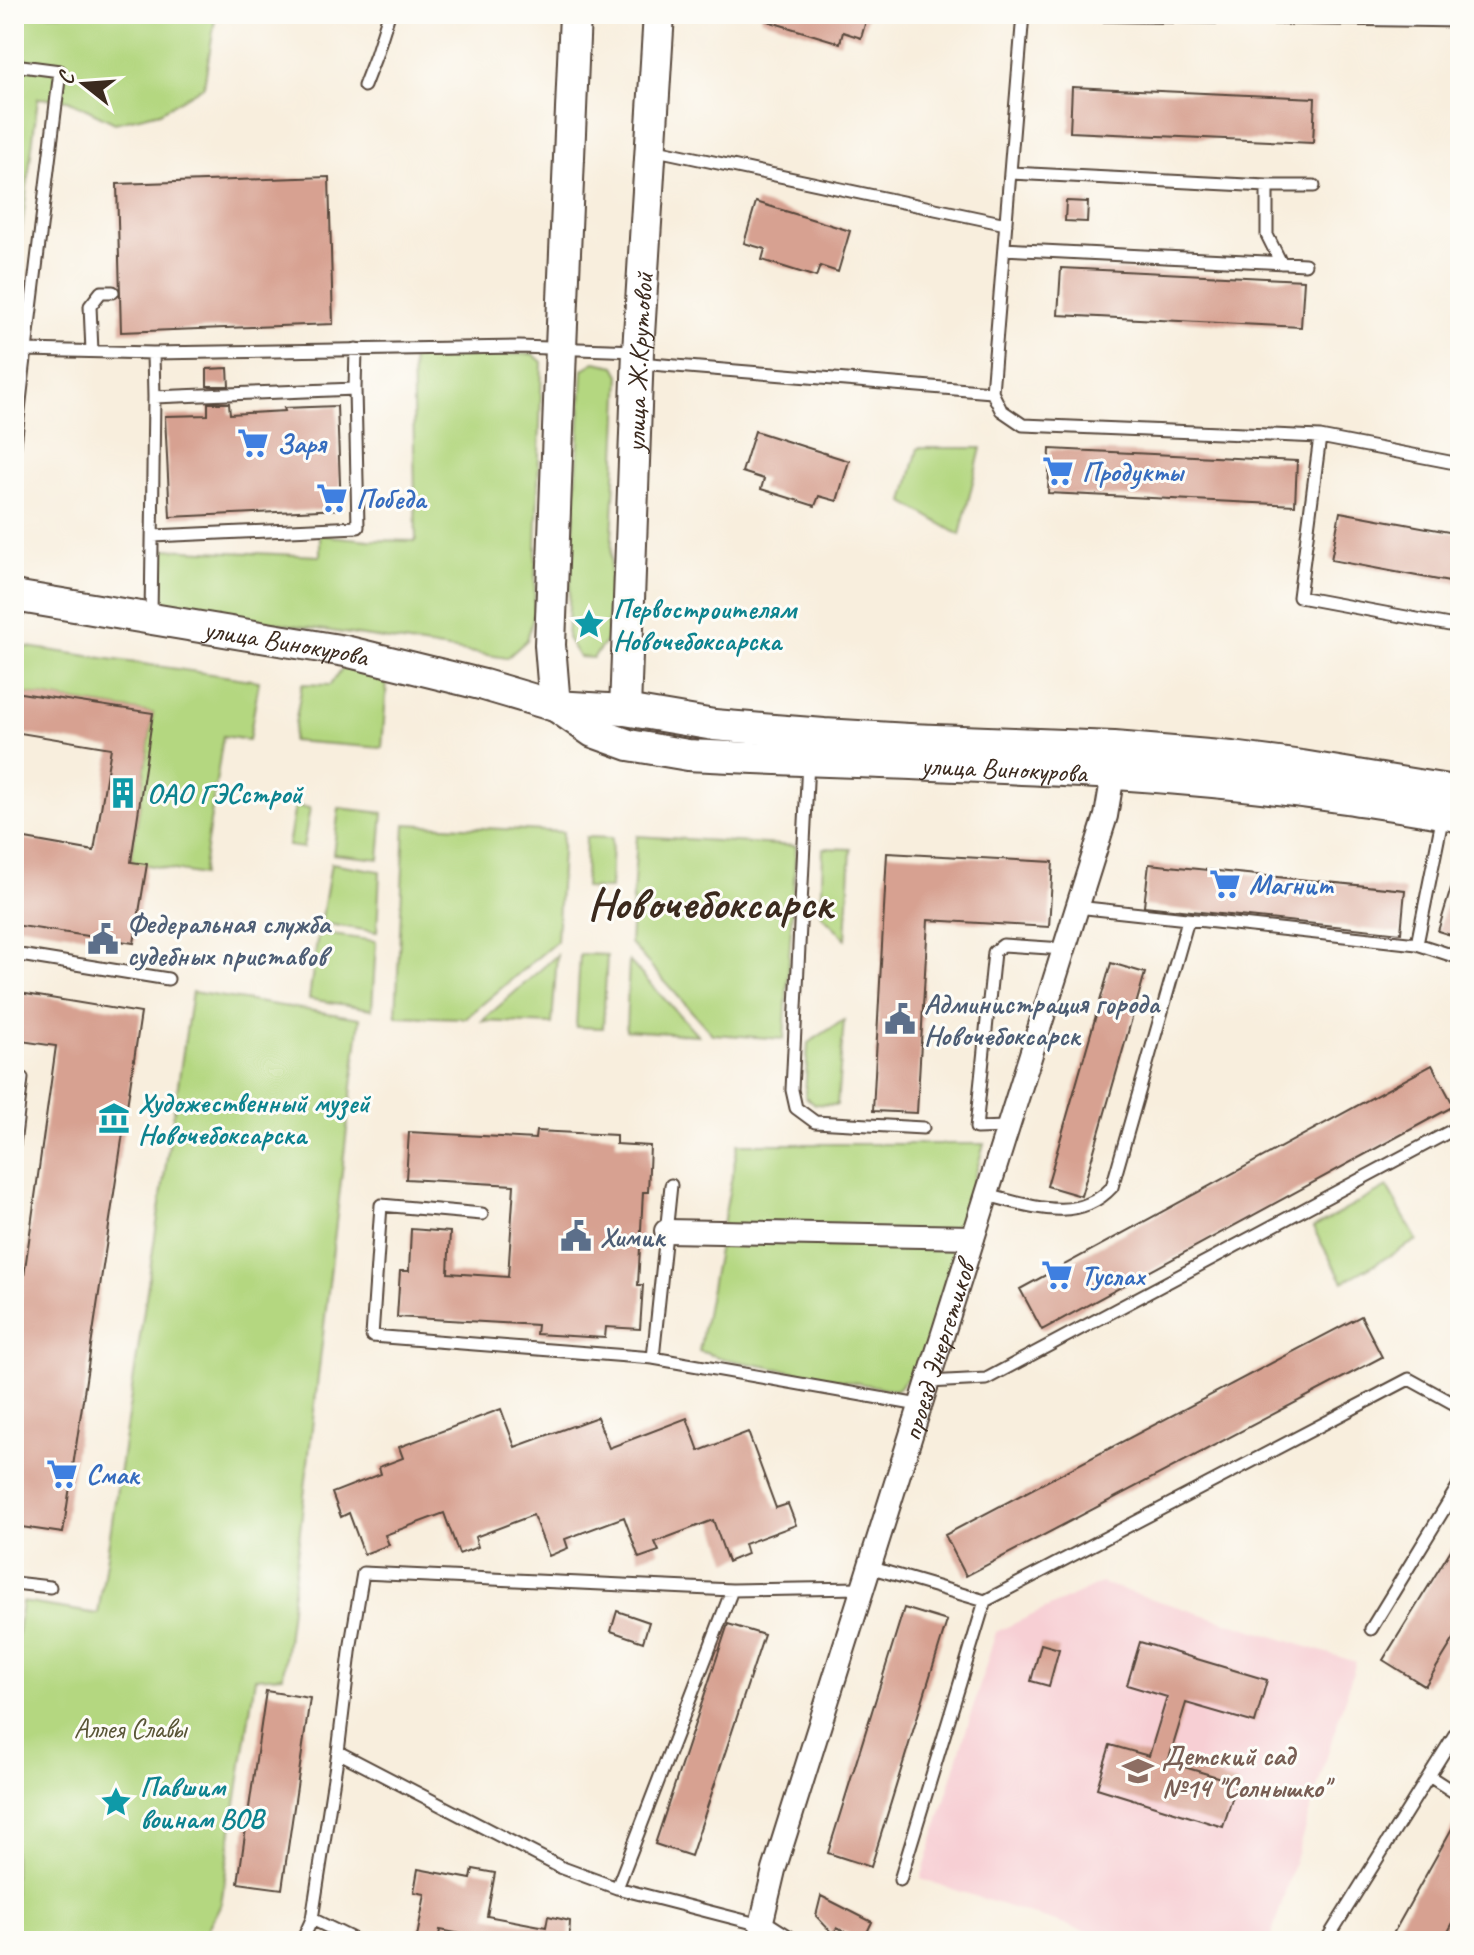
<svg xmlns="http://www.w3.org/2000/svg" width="1474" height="1955" viewBox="0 0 1474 1955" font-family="Caveat,sans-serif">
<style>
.built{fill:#f7cfd4}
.green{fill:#b4d780;stroke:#78804f;stroke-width:2}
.building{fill:#d7a191}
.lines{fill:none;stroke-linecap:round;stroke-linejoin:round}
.lane-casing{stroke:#57473b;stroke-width:15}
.street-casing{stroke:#57473b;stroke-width:26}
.secondary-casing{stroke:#57473b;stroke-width:34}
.lane{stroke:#fff;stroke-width:11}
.street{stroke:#fff;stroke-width:22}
.secondary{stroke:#fff;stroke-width:30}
.labels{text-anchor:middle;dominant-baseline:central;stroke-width:6;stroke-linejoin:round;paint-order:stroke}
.street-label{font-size:28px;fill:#3b2a1e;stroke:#fdfcf7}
.shop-label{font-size:28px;font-weight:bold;fill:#366cbe;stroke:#fdfcf7;text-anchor:start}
.culture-label{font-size:28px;font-weight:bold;fill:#0d838f;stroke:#fdfcf7;text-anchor:start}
.service-label{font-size:28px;font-weight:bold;fill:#4e5e75;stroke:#fdfcf7;text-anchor:start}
.park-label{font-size:28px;fill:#595536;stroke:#fdfcf7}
.education-label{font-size:28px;font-weight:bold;fill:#785e54;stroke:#fdfcf7;text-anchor:start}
.town-label{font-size:44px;font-weight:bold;fill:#3b2a1e;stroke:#fdfcf7}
</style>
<rect width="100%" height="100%" fill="#fdfcf7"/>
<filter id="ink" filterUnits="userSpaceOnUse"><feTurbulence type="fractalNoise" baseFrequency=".0125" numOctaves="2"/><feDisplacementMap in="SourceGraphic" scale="16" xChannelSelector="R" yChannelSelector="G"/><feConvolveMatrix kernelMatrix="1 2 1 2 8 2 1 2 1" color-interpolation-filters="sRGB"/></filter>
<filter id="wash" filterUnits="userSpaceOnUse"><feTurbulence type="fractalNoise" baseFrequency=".006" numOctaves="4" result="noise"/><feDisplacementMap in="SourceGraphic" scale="32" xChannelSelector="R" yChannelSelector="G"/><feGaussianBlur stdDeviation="1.8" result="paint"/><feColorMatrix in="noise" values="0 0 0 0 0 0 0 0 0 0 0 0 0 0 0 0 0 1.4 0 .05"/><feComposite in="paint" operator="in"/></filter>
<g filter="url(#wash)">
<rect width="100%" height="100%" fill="#f8eedd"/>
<!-- built -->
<path class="built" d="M1101 1583 1356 1662 1270 1941H1115L921 1879 996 1632Z"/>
<!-- green -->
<path class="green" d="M14 14H216L204 86 160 112 115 123 68 100 38 98 16 276H14Z
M533 354 542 362 534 613 527 640 507 658 161 605 163 549 320 556V535L369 540 416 541 412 356Z
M595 362 615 366 620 375 607 640 593 658 579 657 567 638 583 369Z
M918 448H981L960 535 904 502Z
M14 645 259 681 249 740 223 736 202 875 131 862 153 713 14 692Z
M349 659 369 663 387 681 382 748 292 741 302 684 330 685Z
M295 806 310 808 303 848 288 846Z
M339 808 383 813 379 859 333 854Z
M405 824 563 832 557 941 466 1018 396 1016Z
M637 836 796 846 784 1039 712 1034 630 943Z
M586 837 612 838 610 889 585 888Z
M823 848 851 849 846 939 821 914Z
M331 863 380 871 377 932 321 923Z
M318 933 376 941 372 1009 309 999Z
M580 954 607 955 603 1028 576 1027Z
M557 955 552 1024 482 1021Z
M629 961 698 1035 626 1030Z
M192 992 360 1018 283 1676 255 1678 221 1904 201 1941H14V1660L22 1602 98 1614Z
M844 1020 837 1105 814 1104 805 1096 808 1043Z
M738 1144H984L922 1363 896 1390 725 1359 699 1351Z
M1387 1187 1417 1240 1343 1282 1313 1228Z"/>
<g id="blocks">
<!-- building -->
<path class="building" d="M762 14H868L861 38 843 32 840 43 761 19Z
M1072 87 1315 98 1313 143 1070 132Z
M329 177 333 324 121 332 117 184Z
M1066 201 1088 202 1087 222 1065 221Z
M756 202 850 231 838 272 820 266 816 277 762 260 765 249 744 243Z
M1061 268 1304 280 1301 327 1058 315Z
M228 368 229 386H207V369Z
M208 403H229L230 414 285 411 284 408 337 406 341 509 170 517 165 416 208 415Z
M755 431 849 461 837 501 819 496 815 506 761 489 764 479 742 472Z
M1050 449 1297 461 1295 505 1048 493Z
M1340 512 1460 534V584L1331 560Z
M14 692 153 713 131 862 147 864 134 943 14 925V837L94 851 111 748 14 732Z
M887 853 1053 862 1049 927 928 920 917 1113 873 1111Z
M1149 864 1405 890 1401 933 1144 906Z
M1455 875 1460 876V938L1438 931Z
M1111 963 1145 973 1081 1196 1047 1186Z
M14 992 141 1013 63 1533 14 1526V1348L56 1046 14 1040Z
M1432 1065 1454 1106 1042 1330 1020 1289Z
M536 1131 616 1135V1144L650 1146 648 1192H643L638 1285H643L640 1329 606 1327 605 1338 536 1334 537 1325 397 1317 400 1271H409L411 1229 450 1232 448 1273 508 1277 514 1185 406 1179 409 1132 535 1139Z
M1361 1316 1382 1357 966 1576 945 1535Z
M501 1409 515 1447 597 1417 609 1448 687 1418 699 1451 748 1432 776 1508 788 1504 796 1525 744 1544 747 1554 728 1562 713 1520 655 1542 659 1551 639 1558 624 1517 565 1539 568 1548 549 1556 533 1515 475 1537 478 1547 459 1554 444 1513 385 1535 389 1545 364 1554 349 1513 341 1517 332 1493 381 1474 379 1467 403 1458 399 1447Z
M1460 1535V1629L1425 1686 1383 1660Z
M904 1608 947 1621 871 1867 828 1853Z
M617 1611 649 1622 643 1642 611 1631Z
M728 1624 764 1635 691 1856 655 1844Z
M1140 1642 1267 1680 1255 1723 1186 1703 1168 1762 1237 1783 1223 1827 1097 1788 1110 1745 1149 1756 1167 1697 1127 1685Z
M1041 1644 1059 1649 1049 1686 1031 1681Z
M266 1691 310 1698 282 1889 238 1883Z
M1460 1814V1910L1443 1941H1389Z
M418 1869 471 1879 473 1869 495 1873 487 1916 546 1927 548 1916 570 1921 569 1941H497L440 1930 438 1941 417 1937 425 1894 414 1892Z
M821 1896 872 1922 863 1941 837 1928 833 1934 816 1916Z"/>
</g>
</g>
<g filter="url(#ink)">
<use href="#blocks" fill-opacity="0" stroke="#57473b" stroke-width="2"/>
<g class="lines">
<defs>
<path id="lane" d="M1021 14 1460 21
M14 65 60 71 26 350 153 353 519 347 638 351
M364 86 376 55 389 14
M652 149 1006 224
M1011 173 1267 186H1314
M1267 186V235L1281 263
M1004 249 1305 264
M14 336 26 350 14 453
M92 351 90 306 101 292H113
M153 353 154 397
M639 363 992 392 1001 410 1023 425 1320 437 1460 464
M992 392 1023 14
M1320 437 1299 597 1460 627
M153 536 358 527 355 389
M151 617 154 397 355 389 356 349
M808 761 792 1090 796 1108 815 1122 923 1128
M1077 907 1417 944 1460 958
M1417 944 1443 815
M14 954 168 979
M14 1077 22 1078 14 1145
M1007 1127 976 1128 994 952 1003 945 1064 949
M986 1195C1029 1205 1077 1225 1112 1187L1188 920
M482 1214 381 1205 372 1336 653 1358 919 1405
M653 1358 671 1185
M928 1382 986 1379 1460 1126
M869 1567 985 1601 1409 1379 1460 1407
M14 1583 50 1587
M1371 1629 1460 1483
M338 1752 560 1867 617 1888 761 1925 753 1941
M1429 1776 1460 1796
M900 1880 985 1601
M617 1888 732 1590
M312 1919 357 1941
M302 1941 312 1919 338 1752 351 1644 363 1573 732 1590 861 1588
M1326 1941 1460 1726"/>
<g id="street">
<path d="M666 1231 973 1237"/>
<path id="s1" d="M786 1941 761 1925 774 1870 1106 816 1113 774"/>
</g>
<g id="secondary">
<path id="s2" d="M14 596 345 651 484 685 555 706 625 710 714 725 824 734 909 739 1114 747 1232 757 1302 766 1460 792"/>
<path d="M555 706 550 645 561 348 575 14"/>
<path id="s3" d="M557 707 593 732 629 745 688 755C907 766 1129 766 1346 798 1384 804 1423 809 1460 817"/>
<path id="s4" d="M625 710 638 351 659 14"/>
</g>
</defs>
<!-- lane casing -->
<use href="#lane" class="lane-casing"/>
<!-- street casing -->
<use href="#street" class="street-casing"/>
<!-- secondary casing -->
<use href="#secondary" class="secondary-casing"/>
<!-- lane -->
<use href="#lane" class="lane"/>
<!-- street -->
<use href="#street" class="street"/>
<!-- secondary -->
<use href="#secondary" class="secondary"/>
</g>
</g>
<!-- icons -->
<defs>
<symbol id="supermarket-bare" viewBox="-9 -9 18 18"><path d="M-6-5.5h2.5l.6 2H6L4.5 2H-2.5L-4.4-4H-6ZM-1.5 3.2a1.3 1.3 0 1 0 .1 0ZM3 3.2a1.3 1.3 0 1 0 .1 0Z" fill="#3f7fe0" stroke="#fdfcf7" stroke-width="2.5" paint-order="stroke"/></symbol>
<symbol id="sight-bare" viewBox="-9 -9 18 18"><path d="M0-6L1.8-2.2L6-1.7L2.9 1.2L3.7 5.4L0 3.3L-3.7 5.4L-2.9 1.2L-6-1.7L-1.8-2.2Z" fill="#0f9aa8" stroke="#fdfcf7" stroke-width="2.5" paint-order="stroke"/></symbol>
<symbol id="building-bare" viewBox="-9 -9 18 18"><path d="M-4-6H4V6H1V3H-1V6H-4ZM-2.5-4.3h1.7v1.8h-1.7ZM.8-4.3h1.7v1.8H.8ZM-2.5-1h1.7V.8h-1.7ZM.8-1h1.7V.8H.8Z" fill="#0f9aa8" stroke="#fdfcf7" stroke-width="2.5" paint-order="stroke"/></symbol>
<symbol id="civic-bare" viewBox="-9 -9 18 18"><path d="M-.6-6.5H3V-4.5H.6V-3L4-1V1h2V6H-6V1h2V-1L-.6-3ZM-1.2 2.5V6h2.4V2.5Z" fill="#5c6f8a" stroke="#fdfcf7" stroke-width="2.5" paint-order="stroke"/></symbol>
<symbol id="museum-bare" viewBox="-9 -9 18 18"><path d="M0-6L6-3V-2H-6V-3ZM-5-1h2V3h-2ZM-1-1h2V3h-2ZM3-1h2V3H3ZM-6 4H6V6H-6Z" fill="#0f9aa8" stroke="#fdfcf7" stroke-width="2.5" paint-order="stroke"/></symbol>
<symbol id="school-bare" viewBox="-9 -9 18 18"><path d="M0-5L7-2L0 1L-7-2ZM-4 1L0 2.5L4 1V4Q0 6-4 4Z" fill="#8d6e63" stroke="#fdfcf7" stroke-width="2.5" paint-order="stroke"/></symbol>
</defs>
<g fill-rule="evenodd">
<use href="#supermarket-bare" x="231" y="421" width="44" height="44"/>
<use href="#supermarket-bare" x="1036" y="449" width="44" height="44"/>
<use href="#supermarket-bare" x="310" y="476" width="44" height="44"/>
<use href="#sight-bare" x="567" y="602" width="44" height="44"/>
<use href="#building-bare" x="101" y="771" width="44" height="44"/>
<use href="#supermarket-bare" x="1203" y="862" width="44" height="44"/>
<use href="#civic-bare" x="81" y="917" width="44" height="44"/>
<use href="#civic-bare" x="878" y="997" width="44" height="44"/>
<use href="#museum-bare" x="92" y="1096" width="44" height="44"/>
<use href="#civic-bare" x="554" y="1214" width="44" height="44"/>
<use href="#supermarket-bare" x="1035" y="1253" width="44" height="44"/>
<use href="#supermarket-bare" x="40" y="1452" width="44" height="44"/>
<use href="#school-bare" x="1116" y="1749" width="44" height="44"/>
<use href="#sight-bare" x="94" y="1780" width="44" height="44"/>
</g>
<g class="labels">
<!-- street labels -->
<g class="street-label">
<text stroke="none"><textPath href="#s4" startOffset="348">улица Ж.Крутовой</textPath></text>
<text stroke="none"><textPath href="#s2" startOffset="276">улица Винокурова</textPath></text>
<text stroke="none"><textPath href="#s3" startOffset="458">улица Винокурова</textPath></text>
<text stroke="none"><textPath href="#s1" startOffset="630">проезд Энергетиков</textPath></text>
</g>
<!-- shop labels -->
<g class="shop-label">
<text x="277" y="443">Заря</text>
<text x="1082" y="471">Продукты</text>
<text x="356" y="498">Победа</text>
<text x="1249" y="884">Магнит</text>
<text x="1081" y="1275">Туслах</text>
<text x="86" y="1474">Смак</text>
</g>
<!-- culture labels -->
<g class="culture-label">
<text x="613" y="608">Первостроителям<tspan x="613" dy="32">Новочебоксарска</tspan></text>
<text x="147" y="793">ОАО ГЭСстрой</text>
<text x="138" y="1102">Художественный музей<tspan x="138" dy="32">Новочебоксарска</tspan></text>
<text x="140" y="1786">Павшим<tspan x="140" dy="32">воинам ВОВ</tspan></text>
</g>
<!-- service labels -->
<g class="service-label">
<text x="127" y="923">Федеральная служба<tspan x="127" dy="32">судебных приставов</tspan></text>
<text x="924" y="1003">Администрация города<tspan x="924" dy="32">Новочебоксарск</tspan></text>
<text x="600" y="1236">Химик</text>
</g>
<!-- park labels -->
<g class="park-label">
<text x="130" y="1728">Аллея Славы</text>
</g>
<!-- education labels -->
<g class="education-label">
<text x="1162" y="1755">Детский сад<tspan x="1162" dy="32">№14 "Солнышко"</tspan></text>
</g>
<!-- town labels -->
<g class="town-label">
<text x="710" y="903">Новочебоксарск</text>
</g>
</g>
<!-- margin -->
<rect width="1474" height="1955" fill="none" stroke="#fdfcf7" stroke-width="48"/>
<!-- north arrow -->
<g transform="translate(84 84) rotate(287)" stroke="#fdfcf7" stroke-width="6" paint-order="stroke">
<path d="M0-6L14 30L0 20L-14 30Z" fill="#3b2a1e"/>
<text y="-12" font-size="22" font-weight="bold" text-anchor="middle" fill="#3b2a1e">С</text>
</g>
</svg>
